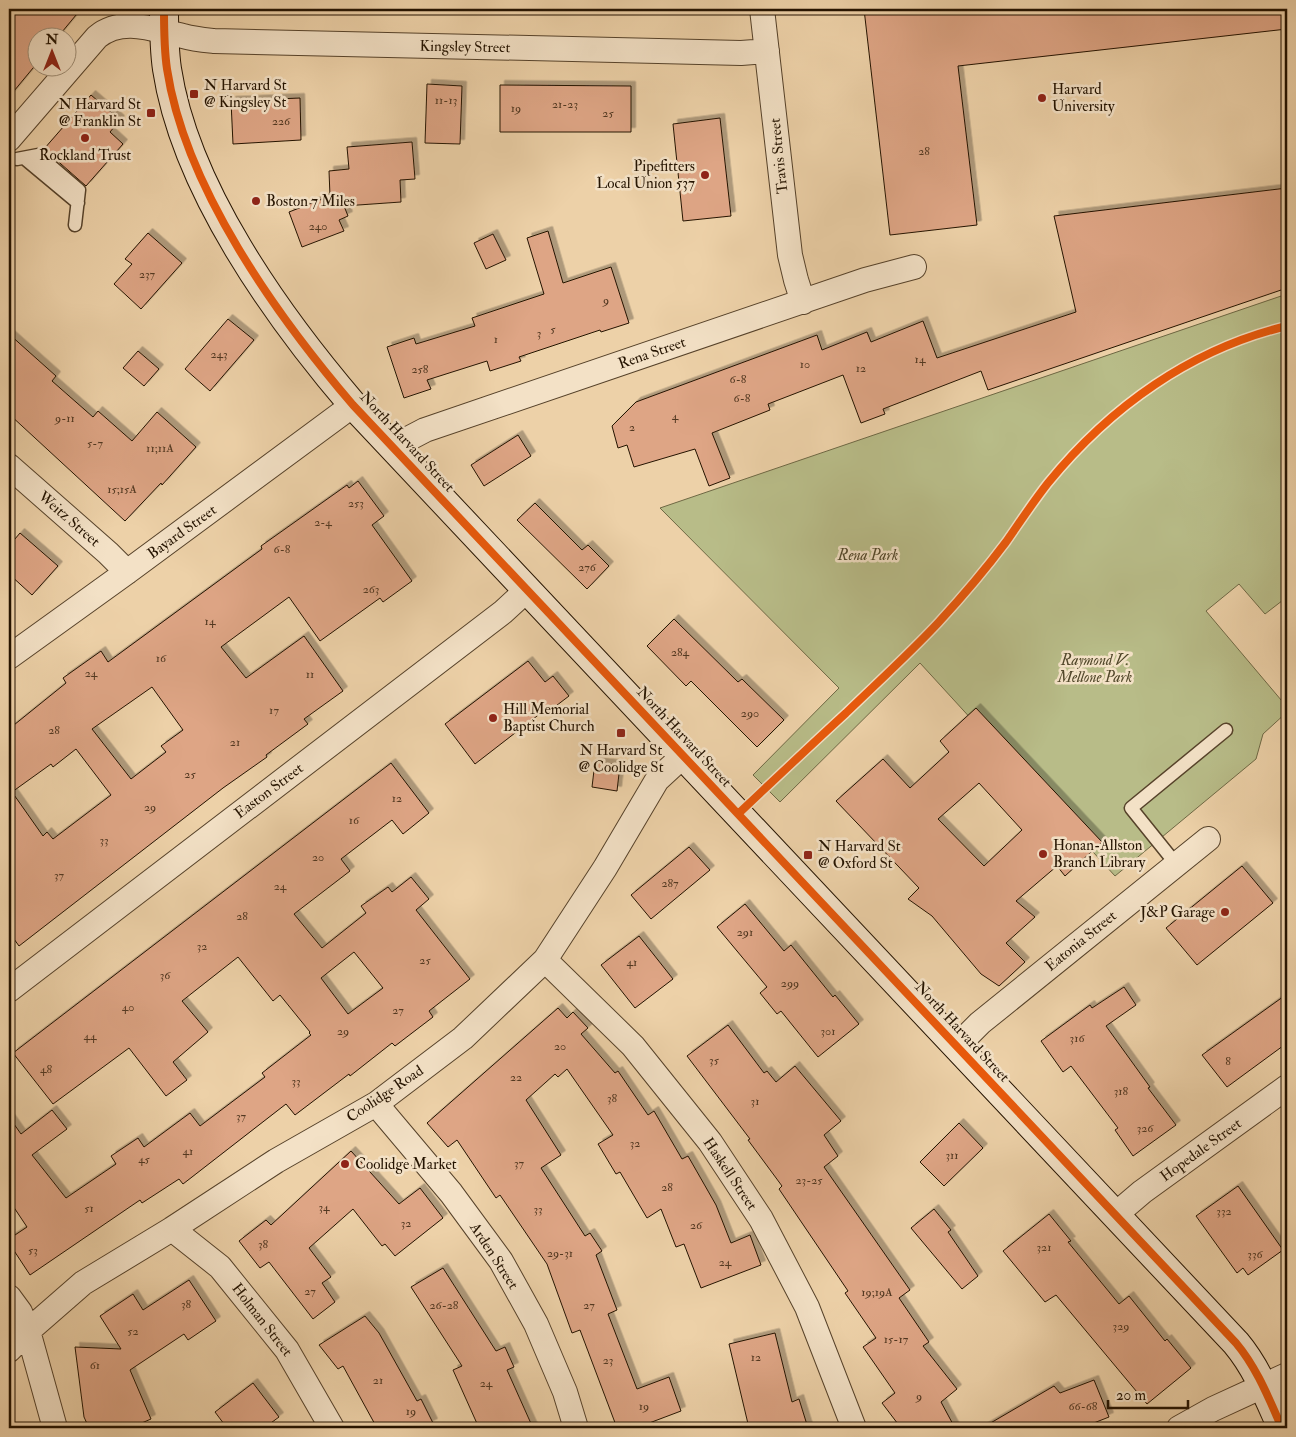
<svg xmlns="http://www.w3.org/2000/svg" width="1296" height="1437" viewBox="0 0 1296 1437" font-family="'IM FELL Double Pica',serif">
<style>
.green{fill:#b8bc88;stroke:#6e6844}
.building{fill:#dea585;stroke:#241300;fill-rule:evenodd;filter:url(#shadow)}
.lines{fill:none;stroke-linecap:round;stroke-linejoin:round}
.lane-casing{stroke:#56422a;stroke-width:15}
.street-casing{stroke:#56422a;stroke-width:26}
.secondary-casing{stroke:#241300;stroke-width:30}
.lane{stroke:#f3e1c6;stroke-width:12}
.street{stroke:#f3e1c6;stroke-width:24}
.secondary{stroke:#f3e1c6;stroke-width:28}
.cycleway-casing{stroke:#f3e1c6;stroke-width:11}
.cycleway{stroke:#e8590c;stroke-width:8}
.poi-dot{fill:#8f2418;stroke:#f3e1c6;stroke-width:2}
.labels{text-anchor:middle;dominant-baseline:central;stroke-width:5;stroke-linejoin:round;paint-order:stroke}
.number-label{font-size:12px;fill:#523821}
.street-label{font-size:15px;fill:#241300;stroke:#f3e1c6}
.poi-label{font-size:15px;fill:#241300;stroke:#f3e1c6;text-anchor:start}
.park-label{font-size:15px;font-style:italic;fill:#504629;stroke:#f3e1c6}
</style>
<defs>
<filter id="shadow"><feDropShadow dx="4.5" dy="-4.5" stdDeviation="0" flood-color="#0004"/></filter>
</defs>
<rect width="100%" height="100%" fill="#edd1a8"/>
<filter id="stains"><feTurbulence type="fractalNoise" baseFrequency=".004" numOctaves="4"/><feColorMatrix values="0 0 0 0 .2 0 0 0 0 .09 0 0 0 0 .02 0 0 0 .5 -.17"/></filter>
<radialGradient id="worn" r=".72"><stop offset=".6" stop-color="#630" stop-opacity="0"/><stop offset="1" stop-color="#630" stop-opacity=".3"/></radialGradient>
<!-- green -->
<path class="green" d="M1287 294V597L1265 614 1239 584 1206 611 1287 707V712L1263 734 1256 759 1115 876 920 663 780 802 753 775 839 688 660 508Z"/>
<!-- building -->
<path class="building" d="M9 9H81L57 38H38V62L9 97Z
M864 9H1287V29L958 66 977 225 890 235Z
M427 84 462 86 460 144 425 143Z
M500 85 631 86V132H500Z
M91 95 120 120 110 132 123 144 86 186 44 149Z
M300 98 301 140 233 144 231 101Z
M720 118 731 216 683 221 673 124Z
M412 142 415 179 400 180 401 202 344 206 348 216 339 220 344 231 302 247 289 212 330 196 329 171 349 169 347 147Z
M1287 188V288L988 390 981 371 883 409 885 414 861 423 843 375 768 404 770 410 712 433 730 478 709 486 695 449 634 467 627 445 618 448 612 426 636 402 817 335 822 350 867 332 871 342 923 321 937 358 1076 312 1054 216Z
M548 231 563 283 611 267 629 323 601 332 600 330 519 357 521 361 490 371 487 361 427 380 431 389 404 398 387 347 414 338 416 344 475 326 472 318 544 294 527 238Z
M148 233 182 263 141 309 114 284 132 264 125 259Z
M493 234 506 260 486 269 474 243Z
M228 319 254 340 210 391 185 369Z
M9 334 56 376 52 381 93 417 98 411 132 441 157 412 196 447 162 485 161 483 125 521 9 414Z
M138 351 159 369 144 386 123 368Z
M518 435 531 456 484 486 471 465Z
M358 481 384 516 372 525 412 581 383 602 380 598 320 641 289 597 221 647 246 678 304 636 343 691 304 719 308 724 266 755 267 757 223 788 19 946 9 932V729L66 683 63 678 101 651 108 662 262 549 261 546 285 529 347 485 349 488ZM152 687 183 730 161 746 166 752 131 779 92 729ZM76 749 111 795 53 839 47 832 43 836 12 792 51 764 53 767Z
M535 503 582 550 588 545 609 566 587 589 517 520Z
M20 533 58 566 32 595 9 574V546Z
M674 619 738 682 742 679 784 720 757 747 691 681 686 686 647 646Z
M528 661 545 682 553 676 569 696 548 712 546 709 475 764 445 724Z
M976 708 1102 842 1065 876 1057 866 1016 901 1035 917 1006 943 1025 962 999 986 981 974 932 916 908 899 919 888 836 801 883 759 910 788 949 752 940 741ZM979 783 1022 830 984 866 938 819Z
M595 762 620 765 617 791 592 787Z
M391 763 429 813 403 834 392 820 341 859 350 871 294 914 322 948 366 913 361 906 388 887 392 892 411 877 429 899 416 910 470 979 429 1011 433 1017 395 1046 392 1043 350 1076 349 1074 295 1115 286 1104 183 1184 179 1179 142 1203 140 1200 30 1275 9 1243V1239L27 1227 9 1200V1117L21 1134 52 1110 67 1129 32 1155 66 1198 116 1164 111 1156 138 1138 144 1147 190 1113 200 1126 265 1077 262 1073 311 1035 309 1033 310 1032 280 995 273 1001 238 957 182 1001 208 1032 173 1062 187 1080 166 1096 129 1048 53 1104 13 1053ZM354 952 383 988 348 1014 321 978Z
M689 847 710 870 651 919 631 895Z
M1242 866 1273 903 1197 965 1166 928Z
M745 904 784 951 791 945 833 997 835 995 859 1024 818 1057 781 1011 777 1014 760 993 767 987 717 927Z
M639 936 673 979 635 1008 601 965Z
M1124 987 1136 1005 1106 1026 1150 1087 1148 1088 1176 1125 1133 1156 1115 1130 1118 1128 1071 1066 1063 1072 1041 1041 1090 1005 1092 1008Z
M1287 994V1043L1227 1087 1202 1055Z
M558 1008 567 1018 573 1012 588 1028 581 1034 615 1073 618 1071 648 1115 654 1111 682 1159 688 1156 716 1205 731 1243 750 1235 761 1265 701 1288 684 1244 676 1247 661 1209 647 1218 620 1172 616 1174 598 1144 613 1135 567 1069 558 1077 555 1074 526 1100 561 1155 541 1168 585 1236 590 1233 602 1251 596 1255 617 1310 608 1314 637 1389 669 1377 681 1411 636 1428H617L580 1330 572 1333 547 1264 500 1195 496 1198 457 1140 448 1147 427 1123Z
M728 1025 764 1073 767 1071 776 1082 795 1066 841 1121 824 1135 838 1156 824 1167 910 1290 899 1298 929 1342 923 1346 957 1389 941 1402 955 1428H901L882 1403 895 1393 863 1347 876 1338 845 1293 848 1291 779 1189 782 1186 748 1140 750 1139 687 1056Z
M959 1123 983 1148 944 1186 920 1162Z
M351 1151 399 1204 420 1188 443 1218 395 1256 385 1244 382 1246 353 1209 309 1248 331 1277 322 1283 335 1302 313 1319 269 1262 260 1268 239 1241 266 1220 271 1225Z
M1238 1186 1283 1250 1248 1275 1243 1268 1237 1273 1196 1216Z
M934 1209 951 1230 948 1232 978 1276 962 1289 911 1228Z
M1049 1214 1071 1241 1068 1242 1119 1304 1129 1296 1165 1341 1167 1339 1191 1368 1147 1404 1056 1295 1045 1302 1003 1251Z
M443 1268 496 1351 505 1347 514 1367 507 1370 533 1428H479L453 1370 462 1366 411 1287Z
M189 1280 216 1321 188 1340 184 1334 130 1370 151 1419 130 1428H89L84 1417 75 1347 121 1349 100 1316 133 1294 143 1310Z
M365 1316 379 1333 417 1401 421 1399 433 1423 422 1428H377L343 1366 338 1369 319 1345Z
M775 1333 792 1402 799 1399 808 1428H749L729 1344Z
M1094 1380 1109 1417 1081 1428H982L1054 1386 1060 1393Z
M253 1383 279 1417 264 1428H227L215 1412Z"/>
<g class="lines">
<defs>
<path id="lane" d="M24 158 78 203
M17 159 38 155 79 190 75 225
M1176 864 1131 808 1226 730"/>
<path id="street" d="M762 9 790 255 796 280 803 302
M9 139 97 37C123 16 154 30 183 36 193 39 204 40 214 41L658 51 741 53 767 51
M395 449 404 441 425 430 865 280 914 267
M9 466 108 553 127 572
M9 657 127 572 353 405
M545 960 633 1046 710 1142 761 1219 807 1307 854 1428
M9 990 503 612 527 590
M957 1046 980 1023 1208 839
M376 1104 451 1193 501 1261 536 1324 565 1392 576 1428
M1115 1215 1142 1192 1287 1087
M172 1229 220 1267 287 1350 332 1428
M9 1297 20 1312 28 1331 55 1428
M9 1350 28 1331 83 1283 172 1229 276 1161 376 1104 463 1038 545 960 605 868 657 780 683 756
M1179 1428 1213 1409 1287 1375"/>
<path id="secondary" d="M164 9C164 29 164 49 167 69 185 188 277 316 353 405L1236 1343C1257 1368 1269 1399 1282 1428"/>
</defs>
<!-- lane casing -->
<use href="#lane" class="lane-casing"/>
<!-- street casing -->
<use href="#street" class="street-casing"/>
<!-- secondary casing -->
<use href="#secondary" class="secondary-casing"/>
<!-- lane -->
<use href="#lane" class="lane"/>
<!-- street -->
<use href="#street" class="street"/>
<!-- secondary -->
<use href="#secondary" class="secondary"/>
<defs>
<path id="cycleway" d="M164 9C164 29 164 49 167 69 185 188 277 316 353 405L1236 1343C1257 1368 1269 1399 1282 1428
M738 814C774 780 810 746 846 713 877 683 909 654 938 623 962 597 985 570 1006 542 1020 522 1033 502 1048 483 1110 407 1191 349 1287 326"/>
</defs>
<!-- cycleway casing -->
<use href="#cycleway" class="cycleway-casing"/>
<!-- cycleway -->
<use href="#cycleway" class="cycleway"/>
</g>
<!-- markers -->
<g class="poi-dot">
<rect x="189" y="89" width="10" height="10" rx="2.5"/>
<circle cx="1042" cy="98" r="5"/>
<rect x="146" y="108" width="10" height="10" rx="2.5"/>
<circle cx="85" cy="138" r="5"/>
<circle cx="705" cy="175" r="5"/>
<circle cx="256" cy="201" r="5"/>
<circle cx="493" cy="718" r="5"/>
<rect x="616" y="728" width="10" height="10" rx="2.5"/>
<circle cx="1043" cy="854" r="5"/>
<rect x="803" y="850" width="10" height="10" rx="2.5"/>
<circle cx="1225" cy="912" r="5"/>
<circle cx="345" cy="1164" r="5"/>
</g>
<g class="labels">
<!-- number labels -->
<g class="number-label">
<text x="446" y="100">11-13</text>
<text x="565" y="104">21-23</text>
<text x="516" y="108">19</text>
<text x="608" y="113">25</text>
<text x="281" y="121">226</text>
<text x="924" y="151">28</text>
<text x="318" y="226">240</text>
<text x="147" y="274">237</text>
<text x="606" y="300">9</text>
<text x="553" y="329">5</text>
<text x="539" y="333">3</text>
<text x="496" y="339">1</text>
<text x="219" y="354">243</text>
<text x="920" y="359">14</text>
<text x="805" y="364">10</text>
<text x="861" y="368">12</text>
<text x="420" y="369">258</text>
<text x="738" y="379">6-8</text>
<text x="742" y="398">6-8</text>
<text x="675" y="416">4</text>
<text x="65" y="418">9-11</text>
<text x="632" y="427">2</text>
<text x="95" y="443">5-7</text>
<text x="160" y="448">11;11A</text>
<text x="122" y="489">15;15A</text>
<text x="356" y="503">253</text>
<text x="323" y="522">2-4</text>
<text x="282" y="549">6-8</text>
<text x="587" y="567">276</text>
<text x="371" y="589">263</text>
<text x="210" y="621">14</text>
<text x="680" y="652">284</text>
<text x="161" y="658">16</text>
<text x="91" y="673">24</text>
<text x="310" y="674">11</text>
<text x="274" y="710">17</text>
<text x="750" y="713">290</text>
<text x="54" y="730">28</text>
<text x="235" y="742">21</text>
<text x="190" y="774">25</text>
<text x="397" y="798">12</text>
<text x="150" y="807">29</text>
<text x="354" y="820">16</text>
<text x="104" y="840">33</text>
<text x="318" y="857">20</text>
<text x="59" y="875">37</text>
<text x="670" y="883">287</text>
<text x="280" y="886">24</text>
<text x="242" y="916">28</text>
<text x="745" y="932">291</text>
<text x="202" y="946">32</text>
<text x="425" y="960">25</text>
<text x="632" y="962">41</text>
<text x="165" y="975">36</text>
<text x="790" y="983">299</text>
<text x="128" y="1007">40</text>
<text x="398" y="1010">27</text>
<text x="343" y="1031">29</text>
<text x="828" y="1031">301</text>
<text x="90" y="1036">44</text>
<text x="1077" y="1038">316</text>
<text x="560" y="1046">20</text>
<text x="714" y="1060">35</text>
<text x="1228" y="1061">8</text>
<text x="46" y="1069">48</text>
<text x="516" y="1077">22</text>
<text x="296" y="1081">33</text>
<text x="1121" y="1091">318</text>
<text x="612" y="1098">38</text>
<text x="755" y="1101">31</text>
<text x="241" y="1116">37</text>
<text x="1145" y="1128">326</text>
<text x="635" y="1143">32</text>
<text x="188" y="1151">41</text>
<text x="952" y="1155">311</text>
<text x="144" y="1159">45</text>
<text x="519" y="1163">37</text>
<text x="809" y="1180">23-25</text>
<text x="667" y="1187">28</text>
<text x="324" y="1207">34</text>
<text x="89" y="1208">51</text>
<text x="538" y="1209">33</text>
<text x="1224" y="1211">332</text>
<text x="406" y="1223">32</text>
<text x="696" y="1225">26</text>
<text x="263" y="1244">38</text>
<text x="1044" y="1247">321</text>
<text x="33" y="1250">53</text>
<text x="560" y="1253">29-31</text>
<text x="1255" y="1254">336</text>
<text x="725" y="1262">24</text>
<text x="310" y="1291">27</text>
<text x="877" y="1292">19;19A</text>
<text x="186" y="1304">38</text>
<text x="444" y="1305">26-28</text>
<text x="589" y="1305">27</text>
<text x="1121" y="1326">329</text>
<text x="133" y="1331">52</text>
<text x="896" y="1339">15-17</text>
<text x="756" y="1357">12</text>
<text x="608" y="1360">23</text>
<text x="95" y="1365">61</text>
<text x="378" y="1380">21</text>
<text x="486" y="1383">24</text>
<text x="919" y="1396">9</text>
<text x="644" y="1406">19</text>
<text x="1083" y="1406">66-68</text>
<text x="411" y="1411">19</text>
</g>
<!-- street labels -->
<g class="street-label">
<text transform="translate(465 47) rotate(1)">Kingsley Street</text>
<text transform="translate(779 156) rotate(-96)">Travis Street</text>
<text transform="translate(652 353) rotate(-19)">Rena Street</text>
<text transform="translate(407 442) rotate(47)">North Harvard Street</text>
<text transform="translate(69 519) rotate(41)">Weitz Street</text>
<text transform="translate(182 532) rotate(-36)">Bayard Street</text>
<text transform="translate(684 737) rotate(47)">North Harvard Street</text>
<text transform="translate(269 791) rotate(-37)">Easton Street</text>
<text transform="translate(1081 941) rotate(-39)">Eatonia Street</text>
<text transform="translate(962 1032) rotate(47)">North Harvard Street</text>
<text transform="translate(385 1094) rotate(-34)">Coolidge Road</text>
<text transform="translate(1201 1150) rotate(-36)">Hopedale Street</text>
<text transform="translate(730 1174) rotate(56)">Haskell Street</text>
<text transform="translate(494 1256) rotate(57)">Arden Street</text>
<text transform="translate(262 1320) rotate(52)">Holman Street</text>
</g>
<!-- poi labels -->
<g class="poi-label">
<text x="204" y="85">N Harvard St<tspan x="204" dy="17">@ Kingsley St</tspan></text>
<text x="1052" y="89">Harvard<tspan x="1052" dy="17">University</tspan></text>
<text x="141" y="104" text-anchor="end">N Harvard St<tspan x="141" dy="17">@ Franklin St</tspan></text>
<text x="85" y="155" text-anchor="middle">Rockland Trust</text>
<text x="695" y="166" text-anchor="end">Pipefitters<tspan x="695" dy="17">Local Union 537</tspan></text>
<text x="266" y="201">Boston 7 Miles</text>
<text x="503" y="709">Hill Memorial<tspan x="503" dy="17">Baptist Church</tspan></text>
<text x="621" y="750" text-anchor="middle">N Harvard St<tspan x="621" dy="17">@ Coolidge St</tspan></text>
<text x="1053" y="845">Honan-Allston<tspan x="1053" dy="17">Branch Library</tspan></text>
<text x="818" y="846">N Harvard St<tspan x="818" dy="17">@ Oxford St</tspan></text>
<text x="1215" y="912" text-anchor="end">J&amp;P Garage</text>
<text x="355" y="1164">Coolidge Market</text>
</g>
<!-- park labels -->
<g class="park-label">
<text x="868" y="555">Rena Park</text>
<text x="1095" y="660">Raymond V.<tspan x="1095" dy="17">Mellone Park</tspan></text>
</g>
</g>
<!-- margin -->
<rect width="1296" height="1437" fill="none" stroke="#edd1a8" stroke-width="30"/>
<rect x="10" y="10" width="1276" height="1417" fill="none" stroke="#241300" stroke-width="2.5"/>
<rect x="15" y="15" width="1266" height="1407" fill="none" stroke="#241300"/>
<!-- north arrow -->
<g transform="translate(52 52)"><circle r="24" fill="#f3e1c6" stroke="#a08f77"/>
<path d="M0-4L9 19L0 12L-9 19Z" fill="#8f2418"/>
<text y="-8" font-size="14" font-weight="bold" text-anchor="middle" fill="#241300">N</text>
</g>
<!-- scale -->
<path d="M1108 1400v8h80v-8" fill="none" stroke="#241300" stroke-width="2.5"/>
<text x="1116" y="1400" font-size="15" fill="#241300" stroke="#f3e1c6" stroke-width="4" paint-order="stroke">20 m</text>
<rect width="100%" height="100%" filter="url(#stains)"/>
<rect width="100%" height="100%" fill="url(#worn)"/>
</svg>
